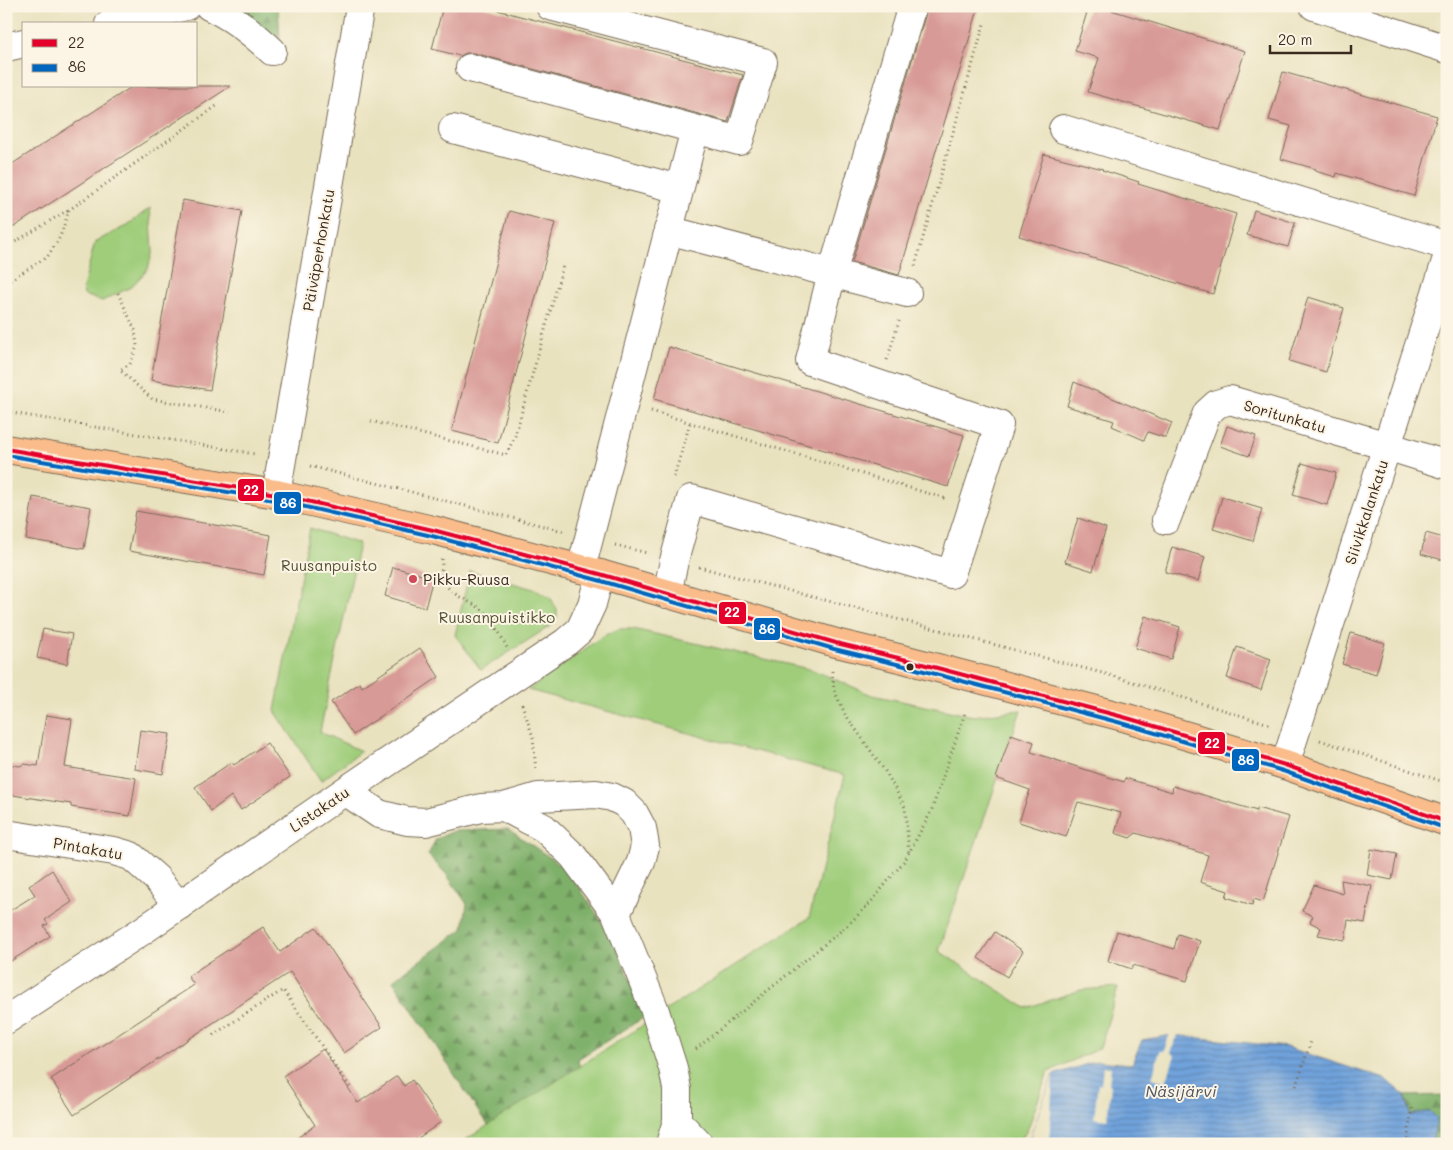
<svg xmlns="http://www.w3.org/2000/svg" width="1453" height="1150" viewBox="0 0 1453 1150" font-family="Mali,sans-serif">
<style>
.forest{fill:url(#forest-firs);stroke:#5d6d44}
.park{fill:#9fcd7a;stroke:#6d7c4c}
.water{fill:url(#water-rules);stroke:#56667c}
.pier{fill:#e9e2bf}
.building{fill:#d89a96}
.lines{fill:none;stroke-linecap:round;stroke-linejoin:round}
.minor-casing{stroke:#786a56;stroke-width:30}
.major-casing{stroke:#786a56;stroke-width:30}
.path{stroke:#786a56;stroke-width:3;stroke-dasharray:1 4;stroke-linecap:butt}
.minor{stroke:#fff;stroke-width:28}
.major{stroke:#f9bc8a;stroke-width:28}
.bus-1-casing{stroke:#fcf5e5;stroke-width:8}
.bus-2-casing{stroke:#fcf5e5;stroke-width:8}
.bus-1{stroke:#e4002b;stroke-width:4}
.bus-2{stroke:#0065bd;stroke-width:4}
.poi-dot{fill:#d1495b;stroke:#fcf5e5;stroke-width:2}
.bus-dot{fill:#3b2a1e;stroke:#fcf5e5;stroke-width:2}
.labels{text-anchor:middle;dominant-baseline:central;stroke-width:4;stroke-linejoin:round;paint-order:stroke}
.street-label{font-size:15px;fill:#3b2a1e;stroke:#fcf5e5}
.park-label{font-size:15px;fill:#545335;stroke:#fcf5e5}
.poi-label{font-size:15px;fill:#3b2a1e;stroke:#fcf5e5;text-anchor:start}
.water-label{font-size:16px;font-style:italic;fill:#4e5460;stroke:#fcf5e5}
.line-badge{stroke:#fcf5e5;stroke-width:2}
.badge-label{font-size:14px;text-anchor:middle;font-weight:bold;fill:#fff}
</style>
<defs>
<pattern id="forest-firs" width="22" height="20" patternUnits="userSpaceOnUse" patternTransform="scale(1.25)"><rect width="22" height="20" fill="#7fb06a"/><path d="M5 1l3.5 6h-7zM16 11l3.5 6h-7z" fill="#698f57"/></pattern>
<pattern id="water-rules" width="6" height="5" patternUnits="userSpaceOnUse" patternTransform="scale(1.25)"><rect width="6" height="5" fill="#70a2db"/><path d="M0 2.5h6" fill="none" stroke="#5d84b1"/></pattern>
</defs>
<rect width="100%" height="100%" fill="#fcf5e5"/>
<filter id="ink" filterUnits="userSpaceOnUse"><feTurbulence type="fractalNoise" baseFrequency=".02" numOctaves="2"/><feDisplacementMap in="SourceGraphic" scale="10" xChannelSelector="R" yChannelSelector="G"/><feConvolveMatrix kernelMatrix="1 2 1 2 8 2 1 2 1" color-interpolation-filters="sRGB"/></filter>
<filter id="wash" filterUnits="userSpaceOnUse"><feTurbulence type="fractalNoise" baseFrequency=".0096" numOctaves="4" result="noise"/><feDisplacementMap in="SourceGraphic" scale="20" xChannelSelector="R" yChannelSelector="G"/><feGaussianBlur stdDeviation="1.12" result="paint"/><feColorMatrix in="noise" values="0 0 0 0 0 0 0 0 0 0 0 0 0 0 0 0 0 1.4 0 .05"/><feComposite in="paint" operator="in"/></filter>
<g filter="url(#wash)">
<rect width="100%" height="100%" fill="#e9e2bf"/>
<!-- forest -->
<path class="forest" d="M231 6H278L280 39Z
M508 829 567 869 612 937 646 1016 578 1059 590 1129 503 1144 484 1120 393 980 463 929 467 904 447 875 428 855 436 839 454 831Z
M1447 1095V1144H1432L1437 1118 1429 1111 1411 1115 1405 1096Z"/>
<!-- park -->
<path class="park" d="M150 208 153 250 148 269 131 287 102 301 84 295 83 288 95 242 126 226Z
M310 528 359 544 320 732 361 751 321 781 275 711Z
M470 571 537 590 550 597 557 609V617L552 625 481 670 455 635Z
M619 629H633L813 670 872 695 973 716 1021 710 939 951 1026 1008 1081 990 1118 987 1100 1048 1048 1072 1027 1131 1015 1144H459L809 918 845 775 528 690 603 636Z"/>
<!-- water -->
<path class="water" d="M1172 1035 1286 1047 1385 1079 1405 1096 1411 1115 1430 1111 1437 1118 1432 1144H1023L1031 1135 1053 1075 1097 1061 1132 1064 1142 1040Z"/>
<!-- pier -->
<path class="pier" d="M1170 1033H1178L1171 1053 1175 1055 1166 1082 1152 1078 1160 1051H1164Z
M1103 1066 1111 1067 1109 1084 1111 1085 1107 1120 1094 1118 1098 1084H1101Z
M1053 1075 1049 1144H1031V1135Z"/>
<g id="blocks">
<!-- building -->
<path class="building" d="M443 6H482L743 75 728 122 474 53H466L460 56 432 49Z
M927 6H979L899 275 852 262 927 10Z
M1089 6H1098L1245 51 1220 130 1088 92 1099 58 1075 51Z
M1283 72 1437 116 1414 196 1337 173 1336 177 1315 171 1316 169 1281 159 1291 126 1269 120Z
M133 86H231L6 232V168Z
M1044 154 1103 169 1102 170 1139 182 1138 184 1236 214 1213 294 1019 236Z
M183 200 242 211 210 390 151 380Z
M1254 210 1295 223 1288 247 1247 235Z
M509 211 555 223 498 443 452 431Z
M1308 297 1344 308 1326 372 1289 361Z
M669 347 964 435 948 487 654 399Z
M1074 382 1172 423 1166 438 1148 432 1144 440 1112 426 1114 421 1067 406Z
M1227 426 1256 436 1249 456 1220 446Z
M1302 463 1336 473 1327 505 1293 495Z
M33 497 91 507 84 549 26 539Z
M1222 497 1262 509 1253 541 1213 529Z
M136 511 271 535 264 575 129 551Z
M1078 518 1106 528 1093 571 1065 562Z
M1426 533 1447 539V561L1421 554Z
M1172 547 1205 557 1198 581 1165 572Z
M393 567 433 578 425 608 385 596Z
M1145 616 1180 627 1171 659 1135 648Z
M43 629 72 634 67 664 37 658Z
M1351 633 1385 643 1376 674 1342 664Z
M1237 647 1271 659 1261 690 1227 678Z
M420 648 439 677 353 735 331 702 360 683 362 687Z
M46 715 72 719 65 767 136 778 130 816 71 807V804L6 794V764L20 766 24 764 38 766Z
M140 730 170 734 163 774 135 769Z
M1011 734 1034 742 1031 752 1124 782 1125 778 1172 792 1173 786 1257 811V808L1289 817 1263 902 1254 899 1252 905 1226 897 1228 891 1200 882 1208 855 1136 833 1130 838 1115 833 1121 813 1078 802 1066 837 1019 822 1030 790 996 778Z
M267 743 290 777 241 810 231 796 211 811 195 787 232 762 234 765Z
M1371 849 1397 854 1392 880 1367 875Z
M52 870 72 902 45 920 48 924 44 926 50 936 6 964V913L35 895 29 886Z
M1341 880 1372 886 1365 923 1348 920 1345 940 1318 935 1321 928 1310 922 1313 916 1302 911 1314 885 1343 894Z
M263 927 280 952 316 927 382 1027 344 1053 290 972 74 1115 51 1079 194 985 188 976Z
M1117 931 1174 949 1178 934 1200 941 1187 981 1133 965 1132 969 1108 961Z
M995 932 1023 951 1007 977 978 958Z
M323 1049 358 1103 397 1076 404 1086 412 1080 441 1122 410 1144H289L315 1125 283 1076Z"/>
</g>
</g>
<g filter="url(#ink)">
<use href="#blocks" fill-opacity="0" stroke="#786a56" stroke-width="1"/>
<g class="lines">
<defs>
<path id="minor" d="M209 6C233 17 253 33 272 51
M1314 6 1447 49
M109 24 186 6
M6 47 24 43
M470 68 739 141 763 62 550 6
M453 129 679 189
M1063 129 1447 246
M668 230 907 293
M276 494 360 6
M1166 520 1207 413 1217 404 1230 400 1387 446 1447 465
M581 569 695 129
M667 594 674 561 691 499 951 574 999 425 810 361 832 273 912 6
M1285 765 1447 258
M345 791 379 814 407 821 426 822 481 808 504 807 544 828 573 856 616 914 654 1008 673 1068 677 1089V1121L670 1144
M504 807 538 797 596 794 612 797 624 803 634 813 642 828 645 846 641 862 616 914
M6 834 114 851 131 856 156 878 179 906
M6 1020 142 931 345 791 566 642 580 630 592 604 600 574
M677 1121 699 1144"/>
<path id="major" d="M6 449 276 494 433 530 600 574 836 643 907 660 1127 718 1285 765 1447 822"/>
</defs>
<!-- minor casing -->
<use href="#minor" class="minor-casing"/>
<!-- major casing -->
<use href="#major" class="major-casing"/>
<!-- path -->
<path class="path" d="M6 245 15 242 68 210
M915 266 984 24
M6 283 48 256 60 237 69 210 218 105
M118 293 135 330 137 346 130 364 120 370 152 399 230 412
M887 360 900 318
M651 411 947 499
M6 412 255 454
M371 421 506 455 515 436 563 266
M310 466 563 531
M674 477 690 423
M615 545 647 553
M442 559C442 565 441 574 443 579 450 598 473 600 486 613 495 623 502 638 508 650
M699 567 1106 674 1269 724
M832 671 834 690 845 714 887 774 905 807 909 854
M522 704 533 737 536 771
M1320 740 1447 783
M213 1035 283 990 350 1087
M696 1049 847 926 871 902 905 860 931 812 965 713
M1296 1086 1311 1041
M1407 1144 1412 1107"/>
<!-- minor -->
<use href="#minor" class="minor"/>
<!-- major -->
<use href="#major" class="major"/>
<defs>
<path id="bus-1" d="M6 449 276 494 433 530 600 574 836 643 907 660 1127 718 1285 765 1447 822"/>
<path id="bus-2" d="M6 455 275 500 432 536 598 580 834 649 905 666 1125 724 1283 771 1445 828"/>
</defs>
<!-- bus-1 casing -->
<use href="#bus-1" class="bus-1-casing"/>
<!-- bus-2 casing -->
<use href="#bus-2" class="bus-2-casing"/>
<!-- bus-1 -->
<use href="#bus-1" class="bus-1"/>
<!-- bus-2 -->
<use href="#bus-2" class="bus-2"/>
</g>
</g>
<!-- markers -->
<circle class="poi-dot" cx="413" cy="579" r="5"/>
<circle class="bus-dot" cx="910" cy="667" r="4.5"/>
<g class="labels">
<!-- street labels -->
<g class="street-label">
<text transform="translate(318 250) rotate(-80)">Päiväperhonkatu</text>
<text transform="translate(1285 416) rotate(16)">Soritunkatu</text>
<text transform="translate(1366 512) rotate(-72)">Siivikkalankatu</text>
<text transform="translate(319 809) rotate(-34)">Listakatu</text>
<text transform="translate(88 848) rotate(10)">Pintakatu</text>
</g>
<!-- park labels -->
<g class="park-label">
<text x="329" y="565">Ruusanpuisto</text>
<text x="497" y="617">Ruusanpuistikko</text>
</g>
<!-- poi labels -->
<g class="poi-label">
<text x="423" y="579">Pikku-Ruusa</text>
</g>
<!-- water labels -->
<g class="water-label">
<text x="1181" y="1090">Näsijärvi</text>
</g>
</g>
<g class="line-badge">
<rect x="237" y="478" width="28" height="24" rx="5" fill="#e4002b"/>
<rect x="273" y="491" width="29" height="24" rx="5" fill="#0065bd"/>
<rect x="718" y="601" width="29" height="24" rx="5" fill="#e4002b"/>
<rect x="753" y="617" width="28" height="24" rx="5" fill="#0065bd"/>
<rect x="1197" y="731" width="29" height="24" rx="5" fill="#e4002b"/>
<rect x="1231" y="748" width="29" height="24" rx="5" fill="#0065bd"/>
</g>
<g class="badge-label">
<text x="251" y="495">22</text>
<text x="288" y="508">86</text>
<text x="732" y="617">22</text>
<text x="767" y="634">86</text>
<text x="1212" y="748">22</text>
<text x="1246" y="765">86</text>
</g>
<!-- margin -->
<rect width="1453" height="1150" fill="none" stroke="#fcf5e5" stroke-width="25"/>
<!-- legend -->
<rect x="22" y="22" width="175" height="65" fill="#fcf5e5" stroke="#afa495"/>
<rect x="32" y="39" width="25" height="8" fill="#e4002b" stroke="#afa495"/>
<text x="68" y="48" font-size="15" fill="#3b2a1e">22</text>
<rect x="32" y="64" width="25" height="8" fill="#0065bd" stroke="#afa495"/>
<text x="68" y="72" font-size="15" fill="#3b2a1e">86</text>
<!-- scale -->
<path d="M1270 45v8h81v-8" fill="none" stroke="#3b2a1e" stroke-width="2.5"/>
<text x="1278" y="45" font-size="15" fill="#3b2a1e" stroke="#fcf5e5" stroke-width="4" paint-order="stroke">20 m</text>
</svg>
